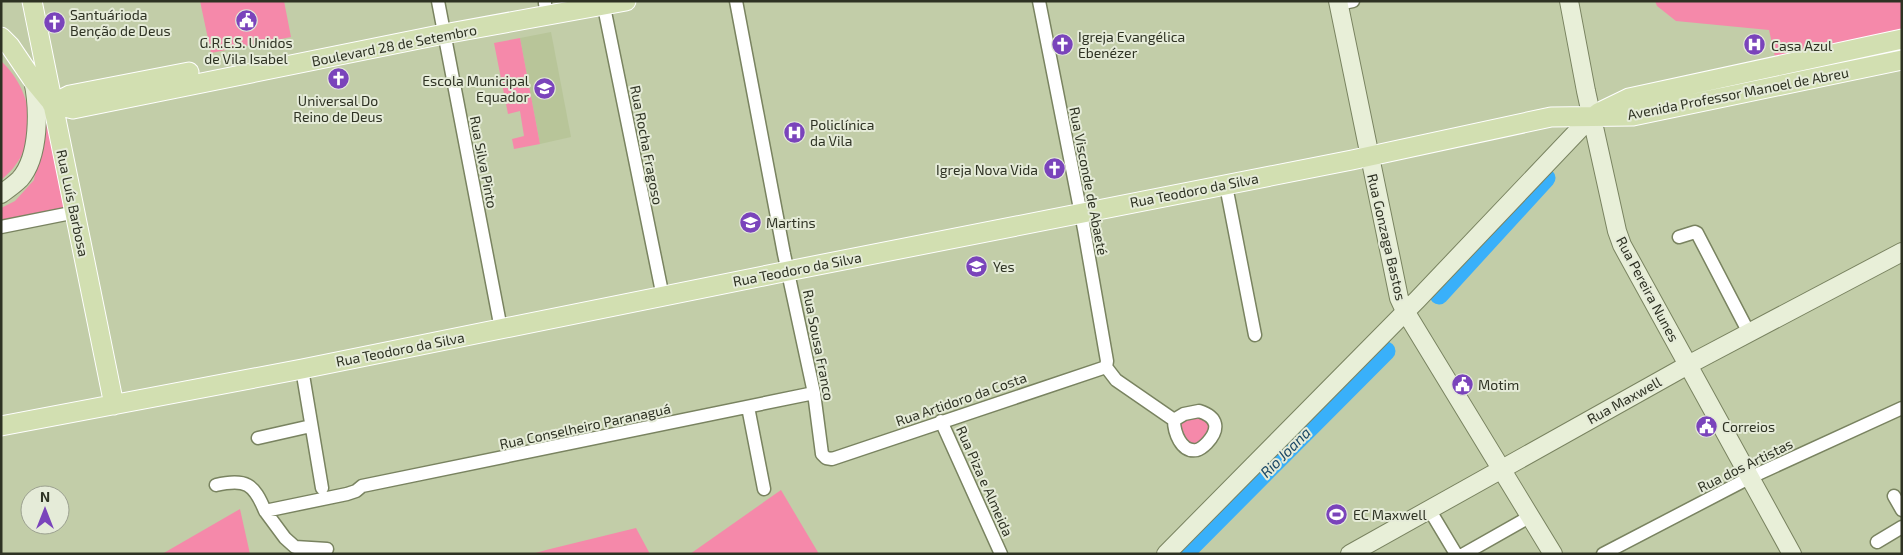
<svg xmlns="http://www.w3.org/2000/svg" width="1903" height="555" viewBox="0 0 1903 555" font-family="'Exo 2',sans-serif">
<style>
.built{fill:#b8c599}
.green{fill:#f589aa}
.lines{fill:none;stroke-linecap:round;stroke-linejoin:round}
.river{stroke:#39b0fa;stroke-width:19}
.street-casing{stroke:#798360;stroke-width:15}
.secondary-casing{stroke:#798360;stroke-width:20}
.primary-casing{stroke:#fff;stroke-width:21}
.street{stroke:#fff;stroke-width:12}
.secondary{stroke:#e8efd8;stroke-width:18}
.primary{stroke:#d2dfb1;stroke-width:19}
.labels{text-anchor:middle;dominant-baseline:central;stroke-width:4;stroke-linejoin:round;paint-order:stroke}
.poi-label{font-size:14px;fill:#2e3223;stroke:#e5ebd8;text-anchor:start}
.street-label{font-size:14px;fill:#2e3223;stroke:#e5ebd8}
.water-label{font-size:15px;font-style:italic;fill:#194765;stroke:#e5ebd8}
</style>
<rect width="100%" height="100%" fill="#c2cda8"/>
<!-- built -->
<path class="built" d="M551 32 571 137 540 144 520 38Z"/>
<!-- green -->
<path class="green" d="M200 1H284L291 37 211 53Z
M1655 1H1902V33L1775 57 1769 30 1676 21 1657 6Z
M520 38 540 144 514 149 512 139 524 136 520 111 508 114 494 43Z
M1 61C36 93 41 149 1 180Z
M47 124H51L67 208 1 224V208L15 201 34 180 43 127Z
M1197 414 1212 422 1207 440 1192 447 1183 441 1177 421Z
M781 490 819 554H690Z
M240 509 250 554H162Z
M636 528 650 554H532L546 550Z"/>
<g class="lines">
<!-- river -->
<path class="river" d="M1439 295 1546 178
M1184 554 1386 351"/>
<defs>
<path id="street" d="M438 1 501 329
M545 1V4
M598 1 605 12 663 297
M736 1 784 254 814 393 822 454 826 458 832 459 1106 367
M1039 1 1084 229 1107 361 1106 367
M1338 4 1353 1
M1228 196 1255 335
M1 227 76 212
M1679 237 1695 232 1697 233 1749 333
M1106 367 1116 380 1174 420
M302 369 322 488
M748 407 764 489
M1199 411C1218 417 1220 429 1207 443 1204 446 1201 449 1197 450 1181 453 1174 432 1174 420L1184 414Z
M941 421 1001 554
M258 438 311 426
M216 485C246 478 254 484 265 511L347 494 356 491 362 486 814 393
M1894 496 1902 510
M1429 509 1456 554
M265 511 285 538 295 547 327 549
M1877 542 1902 527
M1464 554 1531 516
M1603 554 1749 478 1902 408"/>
<path id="secondary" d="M1338 1 1399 298 1405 311 1553 554
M1569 1 1586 91 1617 231 1622 245 1792 554
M1 194C8 189 14 185 20 179 40 156 39 108 33 80
M1166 554 1418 299 1592 116
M1350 554 1688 365 1902 252"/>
<path id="primary" d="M32 1 114 405
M1 37 10 46 33 80 52 103
M52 104 73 109 444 34 626 1
M52 104 70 95 189 72
M1598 113 1629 98 1902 39
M1 426 302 369 788 271 1352 160 1551 117 1633 116 1902 60"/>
</defs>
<!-- street casing -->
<use href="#street" class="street-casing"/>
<!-- secondary casing -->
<use href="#secondary" class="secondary-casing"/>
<!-- primary casing -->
<use href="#primary" class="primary-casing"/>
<!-- street -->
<use href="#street" class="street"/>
<!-- secondary -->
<use href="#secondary" class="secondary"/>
<!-- primary -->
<use href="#primary" class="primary"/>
</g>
<!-- icons -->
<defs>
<symbol id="civic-disc" viewBox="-11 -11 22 22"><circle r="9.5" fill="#7a44bb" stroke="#e5ebd8"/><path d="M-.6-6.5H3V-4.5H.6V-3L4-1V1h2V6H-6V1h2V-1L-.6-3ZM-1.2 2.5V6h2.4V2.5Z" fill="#fff"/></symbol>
<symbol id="church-disc" viewBox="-11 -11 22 22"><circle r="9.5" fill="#7a44bb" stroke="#e5ebd8"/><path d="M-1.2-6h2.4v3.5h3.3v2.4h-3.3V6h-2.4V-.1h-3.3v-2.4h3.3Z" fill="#fff"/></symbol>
<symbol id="hospital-disc" viewBox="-11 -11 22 22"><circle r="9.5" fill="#7a44bb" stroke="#e5ebd8"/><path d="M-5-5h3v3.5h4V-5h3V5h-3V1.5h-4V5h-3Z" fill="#fff"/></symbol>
<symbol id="school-disc" viewBox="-11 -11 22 22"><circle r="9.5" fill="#7a44bb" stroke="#e5ebd8"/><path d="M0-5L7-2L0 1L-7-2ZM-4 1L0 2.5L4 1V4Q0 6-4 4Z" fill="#fff"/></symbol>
<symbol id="stadium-disc" viewBox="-11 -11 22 22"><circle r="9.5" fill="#7a44bb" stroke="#e5ebd8"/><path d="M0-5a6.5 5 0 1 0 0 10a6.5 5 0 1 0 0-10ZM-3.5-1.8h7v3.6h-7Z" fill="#fff"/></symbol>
</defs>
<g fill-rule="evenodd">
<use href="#civic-disc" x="234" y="8" width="25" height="25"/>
<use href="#church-disc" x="42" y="10" width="25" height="25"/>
<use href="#church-disc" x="1050" y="32" width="25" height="25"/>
<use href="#hospital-disc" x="1742" y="32" width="25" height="25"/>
<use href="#church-disc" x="326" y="66" width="25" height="25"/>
<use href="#school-disc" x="532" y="76" width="25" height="25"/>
<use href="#hospital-disc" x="782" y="120" width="25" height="25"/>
<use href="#church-disc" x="1042" y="156" width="25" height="25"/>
<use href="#school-disc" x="738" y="210" width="25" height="25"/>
<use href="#school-disc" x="964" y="254" width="25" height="25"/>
<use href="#civic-disc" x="1450" y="372" width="25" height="25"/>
<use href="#civic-disc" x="1694" y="414" width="25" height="25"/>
<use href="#stadium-disc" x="1324" y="502" width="25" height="25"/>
</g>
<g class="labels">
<!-- poi labels -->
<g class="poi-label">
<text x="70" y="14">Santuárioda<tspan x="70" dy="16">Benção de Deus</tspan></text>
<text x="1078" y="36">Igreja Evangélica<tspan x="1078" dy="16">Ebenézer</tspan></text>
<text x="246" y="42" text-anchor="middle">G.R.E.S. Unidos<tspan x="246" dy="16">de Vila Isabel</tspan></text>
<text x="1771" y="45">Casa Azul</text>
<text x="529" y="80" text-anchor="end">Escola Municipal<tspan x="529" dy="16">Equador</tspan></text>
<text x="338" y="100" text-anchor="middle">Universal Do<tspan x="338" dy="16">Reino de Deus</tspan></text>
<text x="810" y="124">Policlínica<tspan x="810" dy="16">da Vila</tspan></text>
<text x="1038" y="169" text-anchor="end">Igreja Nova Vida</text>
<text x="766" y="222">Martins</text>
<text x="993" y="266">Yes</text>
<text x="1478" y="384">Motim</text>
<text x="1722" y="426">Correios</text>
<text x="1353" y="514">EC Maxwell</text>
</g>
<!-- street labels -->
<g class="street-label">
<text transform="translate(394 45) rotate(-11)">Boulevard 28 de Setembro</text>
<text transform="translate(1738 93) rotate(-11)">Avenida Professor Manoel de Abreu</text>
<text transform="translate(647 145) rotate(79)">Rua Rocha Fragoso</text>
<text transform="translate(484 162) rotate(79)">Rua Silva Pinto</text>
<text transform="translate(1089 181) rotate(79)">Rua Visconde de Abaeté</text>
<text transform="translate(1194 190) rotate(-11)">Rua Teodoro da Silva</text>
<text transform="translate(73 203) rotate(78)">Rua Luís Barbosa</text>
<text transform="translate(1387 237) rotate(77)">Rua Gonzaga Bastos</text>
<text transform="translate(797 269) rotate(-11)">Rua Teodoro da Silva</text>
<text transform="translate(1648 289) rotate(62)">Rua Pereira Nunes</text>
<text transform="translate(819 345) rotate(79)">Rua Sousa Franco</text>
<text transform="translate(400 349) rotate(-11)">Rua Teodoro da Silva</text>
<text transform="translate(961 399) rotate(-19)">Rua Artidoro da Costa</text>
<text transform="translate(1624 400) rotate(-29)">Rua Maxwell</text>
<text transform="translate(585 426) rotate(-12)">Rua Conselheiro Paranaguá</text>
<text transform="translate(1745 465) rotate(-26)">Rua dos Artistas</text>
<text transform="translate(985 481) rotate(66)">Rua Piza e Almeida</text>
</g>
<!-- water labels -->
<g class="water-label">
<text transform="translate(1285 452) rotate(-45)">Rio Joana</text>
</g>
</g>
<!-- border -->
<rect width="1903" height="555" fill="none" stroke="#2e3223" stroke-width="5"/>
<!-- north arrow -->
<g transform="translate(45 510)"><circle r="24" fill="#e5ebd8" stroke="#9ca190"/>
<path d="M0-4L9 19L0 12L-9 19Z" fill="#7a44bb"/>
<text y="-8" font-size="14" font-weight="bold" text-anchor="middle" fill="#2e3223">N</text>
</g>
</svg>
